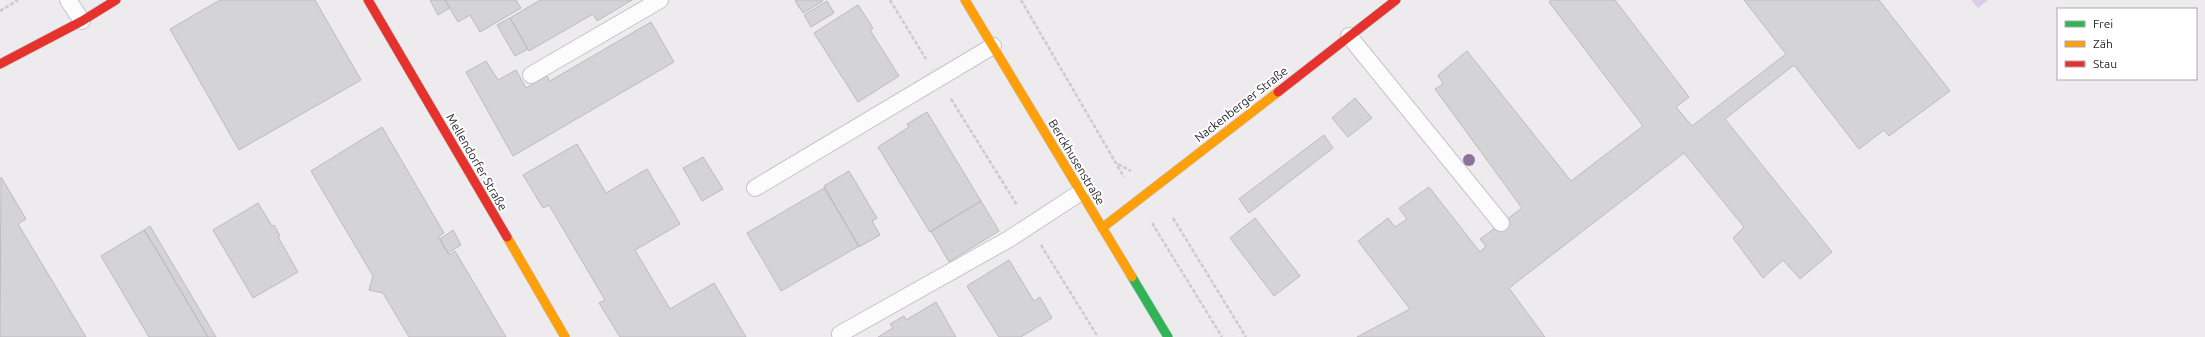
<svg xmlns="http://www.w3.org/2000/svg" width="2205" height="337" viewBox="0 0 2205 337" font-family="Ubuntu,sans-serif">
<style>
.green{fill:#ddcae7}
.building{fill:#d4d3d5;stroke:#bcbbbc}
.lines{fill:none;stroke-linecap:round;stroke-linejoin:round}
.lane-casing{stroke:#c6c4c6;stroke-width:18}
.fast-casing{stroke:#c6c4c6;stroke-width:10}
.slow-casing{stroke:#c6c4c6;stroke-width:10}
.jam-casing{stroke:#c6c4c6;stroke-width:10}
.path{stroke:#cbcacc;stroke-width:2.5;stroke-dasharray:4 2;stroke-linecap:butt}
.lane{stroke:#fcfcfc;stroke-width:16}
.fast{stroke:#30b455;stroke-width:9}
.slow{stroke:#ff9f0a;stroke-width:9}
.jam{stroke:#e5322d;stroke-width:9}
.tree{fill:#8e709a}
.labels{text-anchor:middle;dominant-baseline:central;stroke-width:4;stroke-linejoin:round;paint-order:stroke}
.street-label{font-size:12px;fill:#29282a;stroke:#fff}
</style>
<rect width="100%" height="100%" fill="#edebee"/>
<!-- green -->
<path class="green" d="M1971 0H1988L1978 8Z"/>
<!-- building -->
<path class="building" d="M220 0H315L361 80 239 150 170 29Z
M430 0H445L450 8 438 15Z
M445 0H516L521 8 480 32 470 15 458 22Z
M540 0H632L597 21 593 14 529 51 510 18Z
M797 0H822L823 1 803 13 795 1Z
M1551 0H1615L1689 97 1676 107 1692 126 1786 54 1744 0H1879L1950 91 1889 136 1884 130 1859 149 1794 65 1725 119 1832 252 1800 279 1783 260 1763 278 1733 238 1744 227 1684 153 1509 288 1545 337H1357L1410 309 1358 241 1388 218 1395 227 1407 219 1399 208 1429 187 1480 252 1486 246 1480 239 1522 208 1435 89 1443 84 1438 75 1467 51 1571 181 1643 126 1549 2Z
M827 1 834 13 811 27 804 15Z
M858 5 873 28 870 30 899 76 858 102 814 33Z
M510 18 528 49 515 56 497 25Z
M651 22 674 62 513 156 466 72 486 61 498 80 516 70 526 88 547 76 550 81Z
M1355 98 1372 118 1348 137 1332 118Z
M927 112 981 201 930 232 878 147 909 127 907 124Z
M382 127 444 233 438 237 449 255 455 251 506 337H409L383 293 369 290 373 276 311 171Z
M1324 135 1333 148 1249 213 1239 199Z
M577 144 606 193 647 169 680 224 635 250 670 309 714 283 746 337H620L599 303 605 300 549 205 543 208 523 175Z
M703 157 723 189 702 201 683 168Z
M849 171 877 218 872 221 880 235 859 247 824 186Z
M1 177 26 219 18 224 86 337H0Z
M824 188 859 246 781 291 747 233Z
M981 201 999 231 949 262 931 231Z
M258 203 272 226 274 225 280 236 278 237 298 272 253 298 213 230Z
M1255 218 1300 276 1274 296 1230 238Z
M150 226 216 337H208L156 249 144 230Z
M144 230 156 249 208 337H149L101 256Z
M453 230 461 245 448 253 440 239Z
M1009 260 1034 301 1040 297 1052 318 1021 337H999L967 286Z
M936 302 956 337H878L893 328 890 324 904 316 906 320Z"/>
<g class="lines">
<defs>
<path id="lane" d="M68 0 82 21
M1349 36 1501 223
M531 75 660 0
M755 188 993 46
M840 334 1009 239 1081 192"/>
<path id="fast" d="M1132 277 1168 337"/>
<path id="slow" d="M965 0 1132 277
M1102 228 1278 92
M507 237 565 337"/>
<path id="jam" d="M368 0 507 237
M0 64 82 21 116 0
M1278 92 1396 0"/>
</defs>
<!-- lane casing -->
<use href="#lane" class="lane-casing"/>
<!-- fast casing -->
<use href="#fast" class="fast-casing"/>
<!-- slow casing -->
<use href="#slow" class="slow-casing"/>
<!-- jam casing -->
<use href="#jam" class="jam-casing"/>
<!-- path -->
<path class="path" d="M890 0 926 59
M1021 0 1124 177
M0 11 18 0
M951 99 1017 205
M1118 164 1131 171
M1173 218 1246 337
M1152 223 1222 337
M1041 245 1098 337"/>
<!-- lane -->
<use href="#lane" class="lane"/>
<!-- fast -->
<use href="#fast" class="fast"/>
<!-- slow -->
<use href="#slow" class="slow"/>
<!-- jam -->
<use href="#jam" class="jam"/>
</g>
<!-- trees -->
<circle class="tree" cx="1469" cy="160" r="6"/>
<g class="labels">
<!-- street labels -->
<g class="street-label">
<text transform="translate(1241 104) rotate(-38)">Nackenberger Straße</text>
<text transform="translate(477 162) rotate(60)">Mellendorfer Straße</text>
<text transform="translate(1077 162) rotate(59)">Berckhusenstraße</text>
</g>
</g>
<!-- legend -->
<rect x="2057" y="8" width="140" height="72" fill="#ffffff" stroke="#a9a9aa"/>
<rect x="2065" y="21" width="20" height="6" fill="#30b455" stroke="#a9a9aa"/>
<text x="2093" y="28" font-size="12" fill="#29282a">Frei</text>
<rect x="2065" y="41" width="20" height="6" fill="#ff9f0a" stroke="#a9a9aa"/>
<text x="2093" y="48" font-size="12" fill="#29282a">Zäh</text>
<rect x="2065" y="61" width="20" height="6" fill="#e5322d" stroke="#a9a9aa"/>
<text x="2093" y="68" font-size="12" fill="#29282a">Stau</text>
</svg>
